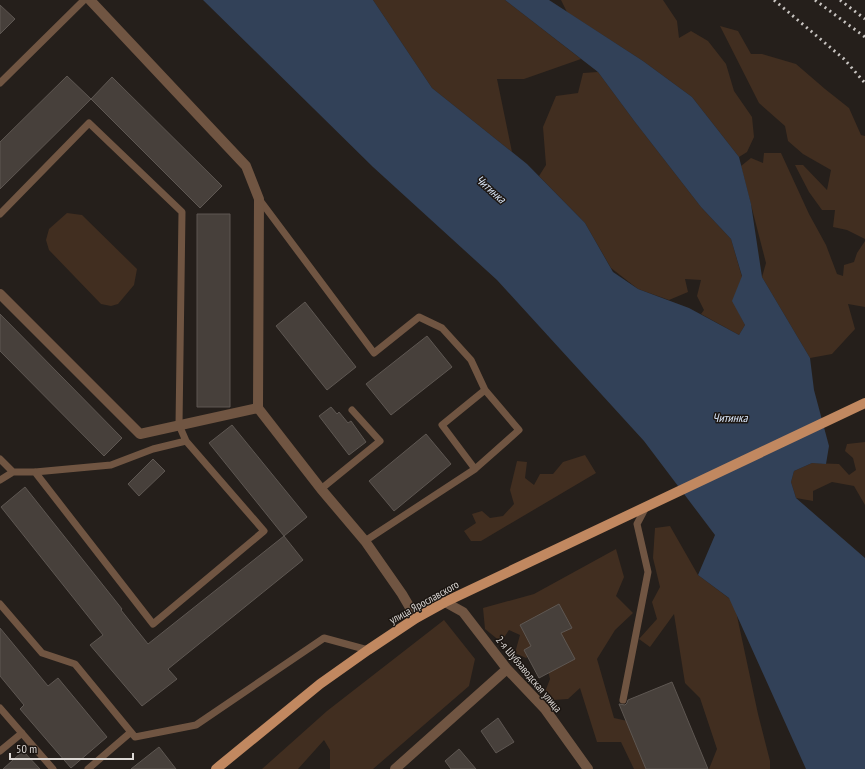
<svg xmlns="http://www.w3.org/2000/svg" width="865" height="769" viewBox="0 0 865 769" font-family="'PT Sans Narrow',sans-serif">
<style>
.green{fill:#412e20}
.water{fill:#324158}
.building{fill:#47403b;stroke:#5e5752}
.lines{fill:none;stroke-linecap:round;stroke-linejoin:round}
.lane{stroke:#705542;stroke-width:7}
.street{stroke:#705542;stroke-width:10}
.primary{stroke:#c18860;stroke-width:10}
.rail{stroke:#c8c4c1;stroke-width:3;stroke-dasharray:2 4;stroke-linecap:butt}
.labels{text-anchor:middle;dominant-baseline:central;stroke-width:3;stroke-linejoin:round;paint-order:stroke}
.street-label{font-size:11px;fill:#dcd8d5;stroke:#1c1612}
.water-label{font-size:12px;font-style:italic;fill:#d8e5f8;stroke:#1c1612}
</style>
<rect width="100%" height="100%" fill="#251f1b"/>
<!-- green -->
<path class="green" d="M373 0H505L581 59 524 79H497L512 152 432 88Z
M561 0H663L677 21 679 38 691 31 708 41 726 64 734 91 752 117 754 137 747 152 739 157 692 97 643 61 567 12Z
M720 26 738 31 751 54H762L796 64 825 89 849 108 861 135 865 136V239L847 230 833 227 835 210H822L809 192 795 165H803L827 190 831 170 803 154 788 141 785 126 759 103Z
M598 72 635 122 701 207 731 239 742 277 733 301 745 325 739 335 701 314 704 310 697 296 701 280 685 279 688 292 669 300 638 289 611 268 585 223 539 176 546 165 543 127 556 96 578 93 583 73Z
M764 153H781L809 214 826 245 837 274 843 276 844 265 854 262 857 253 865 241V307L848 304 855 329 832 354 810 358 762 277 766 263 741 166 751 158 763 163Z
M67 213 82 215 137 269 134 285 118 304 111 306 101 304 49 250 46 240 49 229Z
M865 442V505L854 486 832 482 813 491V501L796 498 791 482 794 471 812 463 839 464 849 475 856 470 853 458 845 451 847 444Z
M585 455 596 473 481 541H471L464 531 476 523 472 514 482 511 490 518 503 516 514 504 510 490 517 461 527 462 525 478 534 485 540 474H553L563 462Z
M670 526 698 575 734 602 758 714 770 761V769H709L717 749 700 698 685 683 674 614 650 647 639 639 657 619 652 602 660 587 653 558 655 528Z
M616 549 624 577 616 596 633 613 615 630 597 659 614 718 632 722 652 769H634L633 767 621 742H597L580 688 568 699 553 700 545 692 550 679 546 662 536 651 526 658 515 653 520 635 509 630 501 642 485 629 483 608 534 594Z
M444 620 475 659 469 686 373 769H330V750L324 740 298 769H262L327 711Z"/>
<!-- water -->
<path class="water" d="M203 0H373L432 88 527 164 585 223 613 272 638 289 689 308 739 335 745 325 732 301 742 276 731 239 701 207 635 122 598 72 505 0H549L643 61 692 97 739 157 751 204 762 277 810 358 814 390 829 446 826 464 812 463 794 471 791 482 796 498 865 558V769H806L729 598 698 575 715 535 644 441 497 280 373 167Z"/>
<!-- building -->
<path class="building" d="M0 5 15 19 0 34Z
M67 76 91 99 0 189V142Z
M112 77 222 186 200 208 91 99Z
M197 214H230V407H197Z
M305 302 356 367 327 390 276 326Z
M0 314 122 438 104 456 0 351Z
M427 336 452 367 391 415 366 384Z
M331 407 337 414 339 412 348 423 351 421 366 442 349 455 319 416Z
M232 425 307 517 284 536 209 443Z
M426 434 451 464 394 511 369 481Z
M153 459 165 471 139 496 128 484Z
M25 487 122 609 121 610 148 644 284 536 303 560 168 669 177 679 142 706 90 645 103 635 1 507Z
M559 604 572 628 561 633 575 659 539 678 524 650 531 646 520 625Z
M0 628 48 686 58 678 107 737 71 768 20 709 24 705 0 676Z
M672 682 708 769H646L619 704 625 705 627 703 628 700Z
M498 718 514 742 496 753 481 731Z
M159 747 176 769H131Z
M459 749 476 769H451L445 761Z
M23 751 40 769H3Z"/>
<g class="lines">
<!-- lane -->
<path class="lane" d="M0 83 84 0
M259 199 374 353 419 317 442 328 471 360 485 390
M0 214 89 123 182 212 179 425 186 441 153 449 111 465 35 472H13L0 480
M0 459 13 472
M35 472 153 624 264 531 186 441
M321 489 380 441 352 410
M365 541 475 469 442 425 485 390 519 430 475 469
M0 604 42 653 75 664 135 737 196 725 324 638 368 650
M623 700 648 572 637 524 646 507
M0 708 53 769
M0 751 22 733
M88 769 131 732"/>
<!-- street -->
<path class="street" d="M90 0 246 166 259 199 258 408 321 489 365 541 402 594 416 618
M0 294 140 434 258 408
M445 602 463 612 507 669 545 709 588 769
M395 769 507 669"/>
<!-- primary -->
<path class="primary" d="M216 769 320 684 368 650 416 618 445 602 865 403"/>
<!-- rail -->
<path class="rail" d="M774 0 844 59 865 83
M815 0 865 37
M840 0 865 19"/>
</g>
<g class="labels">
<!-- street labels -->
<g class="street-label">
<text transform="translate(424 602) rotate(-29)">улица Ярославского</text>
<text transform="translate(529 674) rotate(50)">2-я Шубзаводская улица</text>
</g>
<!-- water labels -->
<g class="water-label">
<text transform="translate(491 189) rotate(42)">Читинка</text>
<text x="730" y="417">Читинка</text>
</g>
</g>
<!-- scale -->
<path d="M10 753v6h123v-6" fill="none" stroke="#dcd8d5" stroke-width="2"/>
<text x="16" y="753" font-size="12" fill="#dcd8d5" stroke="#1c1612" stroke-width="3" paint-order="stroke">50 m</text>
</svg>
